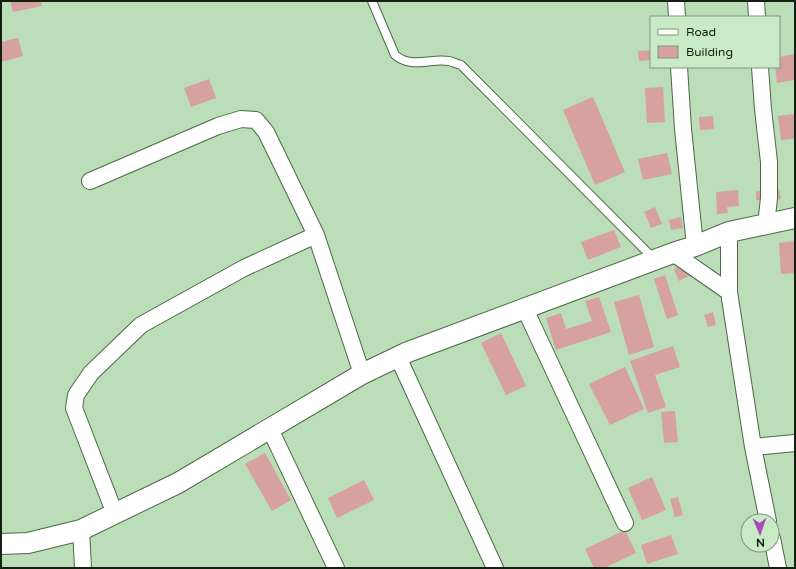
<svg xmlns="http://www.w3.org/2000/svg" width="796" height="569" viewBox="0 0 796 569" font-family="'Varela Round',sans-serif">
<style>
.building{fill:#d6a19f}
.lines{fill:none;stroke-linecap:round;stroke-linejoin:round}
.service-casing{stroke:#4b6947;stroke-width:10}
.minor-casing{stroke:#4b6947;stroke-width:18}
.tertiary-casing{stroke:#4b6947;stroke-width:22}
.service{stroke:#fff;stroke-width:8}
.minor{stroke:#fff;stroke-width:16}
.tertiary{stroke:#fff;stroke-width:20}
</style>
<rect width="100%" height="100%" fill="#bbddb7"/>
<!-- building -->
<path class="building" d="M10 1H41L42 6 13 12Z
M18 38 23 56 1 62V42Z
M651 50V60L639 61 638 51Z
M795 54V80L777 83 775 67H779V57Z
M209 79 216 98 191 107 184 88Z
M663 87 665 122 647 123 645 88Z
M593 97 625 172 595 185 563 110Z
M795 114V139L781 140 778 116Z
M713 116 714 129 700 130 699 117Z
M667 153 672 174 643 180 638 159Z
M779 189 781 199 772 201 770 190Z
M738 190 739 206 727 207 728 213 717 214 716 192Z
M756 191 768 192 767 200H756Z
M655 207 662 224 651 228 644 212Z
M681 217 683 228 671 230 669 220Z
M614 230 621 247 588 260 581 242Z
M795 241V273L781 274 779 243Z
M686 263 691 275 679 281 674 269Z
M665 275 678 315 667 319 654 279Z
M639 295 654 347 629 355 614 302Z
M599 297 611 332 556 350 546 318 561 313 566 329 592 321 585 301Z
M713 312 716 325 708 327 704 315Z
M501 333 526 386 506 395 481 343Z
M673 346 680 367 655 375 666 407 648 413 630 361Z
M625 367 644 409 610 425 589 384Z
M675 411 678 442 664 443 661 412Z
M265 453 291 500 272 511 245 464Z
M652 477 666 510 642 520 628 488Z
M364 480 374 500 337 518 328 498Z
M678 497 683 515 675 517 670 499Z
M625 530 636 553 604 568H594L585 549Z
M671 535 678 554 647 564 641 545Z"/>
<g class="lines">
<defs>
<path id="service" d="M372 1 395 55C412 69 429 58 449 61 453 62 457 64 461 65L654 259"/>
<path id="minor" d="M676 1 677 17
M756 1 757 17
M679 67 683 129 695 246
M760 67 763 109 769 162V198L766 225
M90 181 218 126 241 119 256 120 266 132 316 235 362 374
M729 232V292L753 447 768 521
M673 253 729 292
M525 309 625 523
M398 357 495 568
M270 429 336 568
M753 447 795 443
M115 514 74 408 76 395 91 373 141 325 244 268 316 235
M81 530 83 568
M772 538 778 568"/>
<path id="tertiary" d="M1 544 28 543 81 530 178 483 362 374 408 352 673 253 695 246 729 232 795 218"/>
</defs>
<!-- service casing -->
<use href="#service" class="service-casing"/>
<!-- minor casing -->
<use href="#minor" class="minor-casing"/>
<!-- tertiary casing -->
<use href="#tertiary" class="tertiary-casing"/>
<!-- service -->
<use href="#service" class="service"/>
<!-- minor -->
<use href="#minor" class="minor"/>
<!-- tertiary -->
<use href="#tertiary" class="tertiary"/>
</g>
<!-- border -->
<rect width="796" height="569" fill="none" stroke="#121f11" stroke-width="4"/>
<!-- legend -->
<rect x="650" y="16" width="130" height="52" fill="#c8eac4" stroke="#7f997c"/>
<rect x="658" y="29" width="20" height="6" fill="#ffffff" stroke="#7f997c"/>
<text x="686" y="36" font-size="12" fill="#121f11">Road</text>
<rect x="658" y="46" width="20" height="12" fill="#d6a19f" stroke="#7f997c"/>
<text x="686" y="56" font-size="12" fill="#121f11">Building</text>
<!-- north arrow -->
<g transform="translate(760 533) rotate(178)"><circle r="19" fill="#c8eac4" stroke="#7f997c"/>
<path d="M0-3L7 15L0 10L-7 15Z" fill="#a74cb6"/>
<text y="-6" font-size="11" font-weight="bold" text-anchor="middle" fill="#121f11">N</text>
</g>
</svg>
